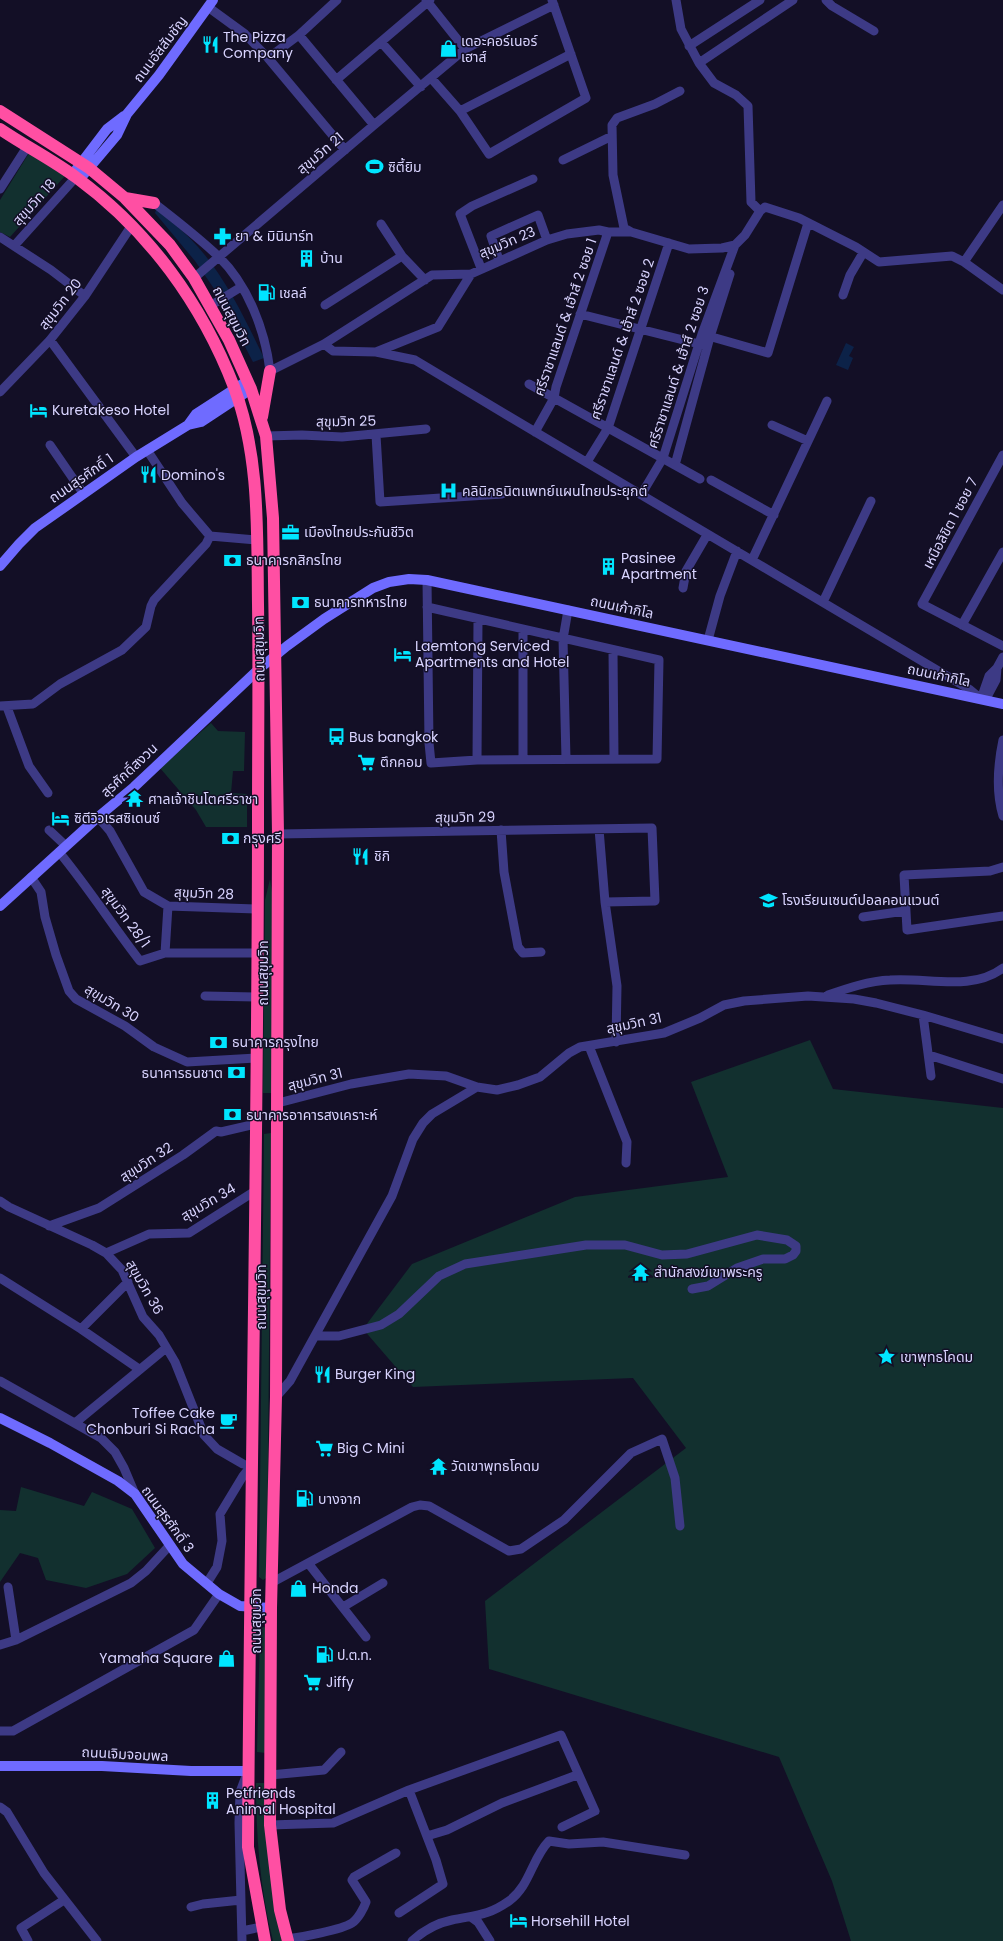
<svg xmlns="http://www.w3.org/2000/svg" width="1003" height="1941" viewBox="0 0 1003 1941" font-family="Poppins,'Noto Sans Thai',sans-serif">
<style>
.green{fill:#12302f}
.water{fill:#0c2248}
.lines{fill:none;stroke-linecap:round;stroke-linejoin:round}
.street{stroke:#3d3a85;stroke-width:9}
.secondary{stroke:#6f6bff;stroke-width:10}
.highway{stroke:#ff4fa3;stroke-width:12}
.labels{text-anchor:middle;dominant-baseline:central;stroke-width:3;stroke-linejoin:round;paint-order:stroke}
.poi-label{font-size:14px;fill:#d9d4ff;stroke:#130f26;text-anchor:start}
.street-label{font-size:14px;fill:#d9d4ff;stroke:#130f26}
</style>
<rect width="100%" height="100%" fill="#130f26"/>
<!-- green -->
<path class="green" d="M29 153 65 176 10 237 0 232V200Z
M211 723 218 731 245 732 244 771H233L231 793 247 794V827H206L196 810 160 768Z
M270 879 273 898 272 1093H263L265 900Z
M810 1040 833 1089 1003 1108V1941H851L832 1881 779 1757 489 1669 485 1601 686 1448 633 1378 413 1387 363 1329 412 1264 575 1197 728 1177 691 1082Z
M271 1133 267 1571 266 1578 263 1580 259 1577 264 1134Z
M21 1487 84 1506 92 1492 132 1509 155 1548 127 1574 86 1588 46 1580 38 1558 20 1553 0 1582V1510L16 1511Z
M264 1627 266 1628V1753L257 1752 260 1633 261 1628Z
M256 1783H264C265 1837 271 1888 282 1941H273C260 1889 256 1836 256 1783Z"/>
<!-- water -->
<path class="water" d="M156 210C162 212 168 219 173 223 217 258 240 309 264 358L253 362 217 293 195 261 155 213Z
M846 343 854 347 849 356 853 358 848 370 836 365Z"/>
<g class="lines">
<!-- street -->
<path class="street" d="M426 0 465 49
M676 0 681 29 699 63 714 83 736 95 748 106 751 202 760 211
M826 0 832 6 874 31
M208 7 245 34 268 58 345 150
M299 35 374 125
M381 42 421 87
M689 46 760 0
M268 58 299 35 337 0
M699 63 793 0
M431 78 460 111 489 154 586 98 552 0
M336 80 430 0
M460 111 571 54
M563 160 612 136
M0 189 27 147
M154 203C176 220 198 237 218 256 248 285 265 330 270 371L324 344 432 275 471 274 547 240 567 234 599 230 608 232H631L689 249 722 248 735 245 745 235 760 211 765 207 799 218 856 247 879 262 952 256 964 262 1003 290
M381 224 402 256 425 280
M631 232 624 228 613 175 612 125 617 118 655 104 680 91
M0 237 51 270 85 296
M14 246 76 177
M499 260 491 236 538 215 547 240
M964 262 1003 205
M481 268 460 214 472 206 533 179
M194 278 374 125 465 49 554 5
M843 295 850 275 863 253
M325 305 402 256
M210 306 241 287
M580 314 703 345
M705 335 768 353 808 223
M50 340 136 457
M324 344 333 351 376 352 415 360C599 471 785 579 969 689L981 699 989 676 997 668 1003 657
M376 352 438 327 471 274
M529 384 700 479
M0 392 50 340 85 296 132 225
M772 425 808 441
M535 432 554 398 556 387 608 232
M376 435 380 502 502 494
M266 436 302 435 342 437 426 429
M50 445 83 493
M1003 455 922 604 1003 646
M587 462 608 428 669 243
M675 465 710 337 730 274
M711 480 774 515
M641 495 663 458 702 334 735 245
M210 536 257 540
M752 560 827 401
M683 588 686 571 707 535
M823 602 871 501
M427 607 659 660 657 759 477 760 431 763 429 743 427 580
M962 625 1003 552
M708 640 720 596 737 551
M613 651 614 758
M987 697 996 680 997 668
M0 706 33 704 60 684 122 650 146 627 151 606 154 600 206 544 210 536 182 503 147 450
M7 707 29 766 48 793
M1003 740C998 764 996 793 1003 816
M523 759V629
M566 759 563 639 568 610
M477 760 478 620
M98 817 110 831 144 892 168 906 258 909
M599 829 605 902 617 986 616 1042
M49 830 66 846
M501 830 504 872 518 947 523 953 541 952
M278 834 652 828 655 901 605 902
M59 852C88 887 112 925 140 961L165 953H258
M1003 867 990 871 904 875 907 930 1003 916
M31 877 41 892 45 917 56 955 69 991 76 999 125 1026 154 1047 187 1062 257 1058
M863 917 905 911
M165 953 168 906
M828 995C848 988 869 981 890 980 927 977 971 992 1003 968
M205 996 258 997
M923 1015 931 1076
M589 1046 627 1142 626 1163
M929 1055 1003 1079
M278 1103 351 1084 409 1074 446 1076 477 1087 497 1090 518 1085 540 1077 569 1053 580 1047 664 1033 700 1018 724 1005 744 1001 808 996 854 999 876 1003 923 1015 1003 1039
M0 1201 9 1207 92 1245 106 1253 122 1270 143 1317 159 1335 175 1362 204 1435 217 1449 243 1464 251 1466 243 1476 220 1514 222 1541 217 1567 207 1583
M49 1226 99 1208 183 1155 216 1131 221 1132 256 1124
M106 1253 149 1234 189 1233 255 1191
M0 1278 81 1329 139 1369
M81 1329 128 1282
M315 1336H339L381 1325 399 1314 439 1276 465 1264 586 1245H625L662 1255 687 1254 757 1235 787 1240 796 1246V1251L793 1255 785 1259H763L737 1268 708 1286 692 1289
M0 1381 101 1438 115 1452 124 1468 135 1494
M276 1397 290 1381 392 1196 413 1139 423 1123 432 1114 477 1087
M75 1423 166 1348
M308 1563 366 1637
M271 1583 412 1507 420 1505 429 1506 509 1551 521 1549 564 1520 631 1453 662 1439 675 1478 680 1526
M8 1587 16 1640
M343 1607 383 1583
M0 1645 16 1640 131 1583 146 1571 170 1545
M0 1731H13L194 1630 219 1594
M270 1775 324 1770 341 1752
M0 1807 7 1812 44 1873 97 1941
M270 1825 333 1823 409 1790 561 1735 595 1811 562 1827
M427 1836 447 1830 502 1803 577 1775
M191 1907 203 1904 241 1900
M399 1913 443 1884 436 1860 409 1790
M471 1917 478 1922 490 1941
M242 1931 261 1927
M287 1939C302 1937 341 1930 352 1923 358 1919 364 1908 366 1902L352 1880 354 1877 396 1853
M28 1941 21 1928 64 1900
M242 1941 239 1823 240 1792 246 1776
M412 1941C423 1931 437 1923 452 1920 476 1915 488 1916 509 1901 530 1886 532 1858 549 1841L569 1844 603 1842 685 1855"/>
<!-- secondary -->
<path class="secondary" d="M72 175 107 129 124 116
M79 180 117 135 127 114 159 75 213 0
M188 425 201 422 251 389
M0 566 19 544 35 528 136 457 188 425 196 414 247 381
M0 906 98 817 134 787 259 669 287 646 324 619 373 588 389 582 409 579 427 580 1003 704
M0 1418 50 1443 118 1481 135 1494 183 1564 219 1594 240 1606 271 1608
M0 1766H102L191 1771H248"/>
<!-- highway -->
<path class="highway" d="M0 111 89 168 125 198 170 245 194 278 229 340 251 389 266 436 273 518 278 834 276 1397 271 1608 270 1825 280 1910 288 1941
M0 129C25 146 53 160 77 178 149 231 202 304 234 387 260 456 257 531 258 604 259 674 258 744 258 814 258 1158 250 1503 248 1847L265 1941
M125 198 154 203
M262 417 270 371"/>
</g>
<!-- icons -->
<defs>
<symbol id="restaurant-bare" viewBox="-9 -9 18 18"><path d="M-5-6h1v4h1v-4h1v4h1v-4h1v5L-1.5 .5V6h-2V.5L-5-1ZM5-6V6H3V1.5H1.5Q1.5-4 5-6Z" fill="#00e5ff" stroke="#130f26" stroke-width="2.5" paint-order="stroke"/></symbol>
<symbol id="shop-bare" viewBox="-9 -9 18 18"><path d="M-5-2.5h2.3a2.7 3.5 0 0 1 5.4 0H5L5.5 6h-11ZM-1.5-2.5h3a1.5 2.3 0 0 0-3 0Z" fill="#00e5ff" stroke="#130f26" stroke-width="2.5" paint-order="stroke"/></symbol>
<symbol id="stadium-bare" viewBox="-9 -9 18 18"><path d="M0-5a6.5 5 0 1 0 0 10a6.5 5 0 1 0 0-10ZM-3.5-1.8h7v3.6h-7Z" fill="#00e5ff" stroke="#130f26" stroke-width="2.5" paint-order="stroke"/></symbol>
<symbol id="pharmacy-bare" viewBox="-9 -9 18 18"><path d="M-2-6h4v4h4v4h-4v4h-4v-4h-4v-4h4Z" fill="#00e5ff" stroke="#130f26" stroke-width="2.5" paint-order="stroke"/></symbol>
<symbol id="building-bare" viewBox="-9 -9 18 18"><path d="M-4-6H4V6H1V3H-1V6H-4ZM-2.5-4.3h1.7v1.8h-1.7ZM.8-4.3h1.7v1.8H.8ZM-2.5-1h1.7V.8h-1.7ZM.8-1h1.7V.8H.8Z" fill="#00e5ff" stroke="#130f26" stroke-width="2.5" paint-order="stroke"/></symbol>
<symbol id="fuel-bare" viewBox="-9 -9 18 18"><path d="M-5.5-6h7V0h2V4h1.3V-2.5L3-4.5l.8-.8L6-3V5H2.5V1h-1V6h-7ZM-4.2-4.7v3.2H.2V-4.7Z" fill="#00e5ff" stroke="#130f26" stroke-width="2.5" paint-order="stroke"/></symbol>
<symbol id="hotel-bare" viewBox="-9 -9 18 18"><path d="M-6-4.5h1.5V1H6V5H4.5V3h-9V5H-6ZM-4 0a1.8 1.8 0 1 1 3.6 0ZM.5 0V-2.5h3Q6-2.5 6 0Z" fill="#00e5ff" stroke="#130f26" stroke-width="2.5" paint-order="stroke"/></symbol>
<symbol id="hospital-bare" viewBox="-9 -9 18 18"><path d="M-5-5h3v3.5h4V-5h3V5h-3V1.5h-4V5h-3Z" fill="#00e5ff" stroke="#130f26" stroke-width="2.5" paint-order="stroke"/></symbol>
<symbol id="office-bare" viewBox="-9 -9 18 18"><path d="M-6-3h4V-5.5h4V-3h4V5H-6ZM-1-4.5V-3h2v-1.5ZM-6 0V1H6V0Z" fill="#00e5ff" stroke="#130f26" stroke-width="2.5" paint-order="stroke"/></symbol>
<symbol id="bank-bare" viewBox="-9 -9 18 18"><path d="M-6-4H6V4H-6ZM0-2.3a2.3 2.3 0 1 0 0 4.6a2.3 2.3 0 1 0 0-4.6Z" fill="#00e5ff" stroke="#130f26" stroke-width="2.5" paint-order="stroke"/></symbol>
<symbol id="bus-bare" viewBox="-9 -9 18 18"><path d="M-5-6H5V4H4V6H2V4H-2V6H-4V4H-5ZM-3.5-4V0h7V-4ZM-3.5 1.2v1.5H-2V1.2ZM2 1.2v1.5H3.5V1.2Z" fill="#00e5ff" stroke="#130f26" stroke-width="2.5" paint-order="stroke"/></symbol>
<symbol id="supermarket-bare" viewBox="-9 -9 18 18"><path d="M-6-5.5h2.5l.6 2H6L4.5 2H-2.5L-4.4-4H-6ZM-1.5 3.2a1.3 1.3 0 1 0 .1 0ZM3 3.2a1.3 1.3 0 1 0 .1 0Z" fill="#00e5ff" stroke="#130f26" stroke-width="2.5" paint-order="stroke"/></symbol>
<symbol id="temple-bare" viewBox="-9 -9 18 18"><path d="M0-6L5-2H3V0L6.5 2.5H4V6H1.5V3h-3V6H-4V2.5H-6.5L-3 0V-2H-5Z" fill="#00e5ff" stroke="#130f26" stroke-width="2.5" paint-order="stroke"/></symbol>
<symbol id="school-bare" viewBox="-9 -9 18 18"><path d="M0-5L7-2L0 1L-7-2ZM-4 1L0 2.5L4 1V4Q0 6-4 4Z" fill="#00e5ff" stroke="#130f26" stroke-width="2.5" paint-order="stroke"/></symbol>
<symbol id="sight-bare" viewBox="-9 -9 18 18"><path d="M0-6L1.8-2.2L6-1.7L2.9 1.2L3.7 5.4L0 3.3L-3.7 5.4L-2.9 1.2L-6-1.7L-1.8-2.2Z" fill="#00e5ff" stroke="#130f26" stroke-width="2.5" paint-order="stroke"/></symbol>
<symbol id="cafe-bare" viewBox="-9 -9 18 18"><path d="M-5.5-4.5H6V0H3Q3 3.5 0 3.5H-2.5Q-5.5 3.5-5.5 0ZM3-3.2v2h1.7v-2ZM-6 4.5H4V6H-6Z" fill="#00e5ff" stroke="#130f26" stroke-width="2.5" paint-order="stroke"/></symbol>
</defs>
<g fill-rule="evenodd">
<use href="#restaurant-bare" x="198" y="32" width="25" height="25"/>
<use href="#shop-bare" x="436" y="36" width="25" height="25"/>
<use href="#stadium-bare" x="362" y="154" width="25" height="25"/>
<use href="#pharmacy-bare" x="210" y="224" width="25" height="25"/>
<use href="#building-bare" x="294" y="246" width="25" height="25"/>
<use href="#fuel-bare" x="254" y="280" width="25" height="25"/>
<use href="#hotel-bare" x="26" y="398" width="25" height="25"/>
<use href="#restaurant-bare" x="136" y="462" width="25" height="25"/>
<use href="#hospital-bare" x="436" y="478" width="25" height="25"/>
<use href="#office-bare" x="278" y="520" width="25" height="25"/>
<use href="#bank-bare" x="220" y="548" width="25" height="25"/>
<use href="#building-bare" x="596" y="554" width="25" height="25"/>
<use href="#bank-bare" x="288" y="590" width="25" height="25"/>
<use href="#hotel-bare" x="390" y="642" width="25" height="25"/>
<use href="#bus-bare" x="324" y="724" width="25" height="25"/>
<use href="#supermarket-bare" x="354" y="750" width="25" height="25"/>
<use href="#temple-bare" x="122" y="786" width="25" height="25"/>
<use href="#hotel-bare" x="48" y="806" width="25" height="25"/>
<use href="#bank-bare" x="218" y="826" width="25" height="25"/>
<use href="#restaurant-bare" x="348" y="844" width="25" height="25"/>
<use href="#school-bare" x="756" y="888" width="25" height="25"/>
<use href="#bank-bare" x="206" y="1030" width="25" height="25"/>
<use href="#bank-bare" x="224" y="1060" width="25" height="25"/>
<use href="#bank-bare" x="220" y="1102" width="25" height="25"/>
<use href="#temple-bare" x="628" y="1260" width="25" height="25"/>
<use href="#sight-bare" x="874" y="1344" width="25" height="25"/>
<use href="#restaurant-bare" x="310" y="1362" width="25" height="25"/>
<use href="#cafe-bare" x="216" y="1408" width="25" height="25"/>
<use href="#supermarket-bare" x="312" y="1436" width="25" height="25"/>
<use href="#temple-bare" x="426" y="1454" width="25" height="25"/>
<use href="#fuel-bare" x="292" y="1486" width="25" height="25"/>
<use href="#shop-bare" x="286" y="1576" width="25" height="25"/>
<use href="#fuel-bare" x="312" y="1642" width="25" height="25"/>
<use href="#shop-bare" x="214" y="1646" width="25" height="25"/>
<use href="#supermarket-bare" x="300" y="1670" width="25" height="25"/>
<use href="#building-bare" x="200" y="1788" width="25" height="25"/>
<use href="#hotel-bare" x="506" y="1908" width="25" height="25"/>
</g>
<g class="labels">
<!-- poi labels -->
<g class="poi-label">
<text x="223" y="37">The Pizza<tspan x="223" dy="16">Company</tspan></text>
<text x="461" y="41">เดอะคอร์เนอร์<tspan x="461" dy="16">เฮาส์</tspan></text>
<text x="388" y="167">ซิตี้ยิม</text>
<text x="235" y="236">ยา &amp; มินิมาร์ท</text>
<text x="320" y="258">บ้าน</text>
<text x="279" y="293">เชลล์</text>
<text x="52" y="410">Kuretakeso Hotel</text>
<text x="161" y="475">Domino's</text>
<text x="462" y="491">คลินิกธนิตแพทย์แผนไทยประยุกต์</text>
<text x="304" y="532">เมืองไทยประกันชีวิต</text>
<text x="621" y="558">Pasinee<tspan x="621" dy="16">Apartment</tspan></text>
<text x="246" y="560">ธนาคารกสิกรไทย</text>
<text x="314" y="602">ธนาคารทหารไทย</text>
<text x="415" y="646">Laemtong Serviced<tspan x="415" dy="16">Apartments and Hotel</tspan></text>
<text x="349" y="737">Bus bangkok</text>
<text x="380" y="762">ตึกคอม</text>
<text x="148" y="799">ศาลเจ้าชินโตศรีราชา</text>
<text x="74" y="818">ซิตีวิวเรสซิเดนซ์</text>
<text x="243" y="838">กรุงศรี</text>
<text x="374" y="856">ชิกิ</text>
<text x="782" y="900">โรงเรียนเซนต์ปอลคอนแวนต์</text>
<text x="232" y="1042">ธนาคารกรุงไทย</text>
<text x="223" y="1073" text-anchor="end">ธนาคารธนชาต</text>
<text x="246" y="1115">ธนาคารอาคารสงเคราะห์</text>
<text x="654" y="1272">สำนักสงฆ์เขาพระครู</text>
<text x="900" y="1357">เขาพุทธโคดม</text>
<text x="335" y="1374">Burger King</text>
<text x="215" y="1413" text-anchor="end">Toffee Cake<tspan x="215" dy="16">Chonburi Si Racha</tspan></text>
<text x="337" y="1448">Big C Mini</text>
<text x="451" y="1466">วัดเขาพุทธโคดม</text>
<text x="318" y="1499">บางจาก</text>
<text x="312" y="1588">Honda</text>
<text x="337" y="1655">ป.ต.ท.</text>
<text x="213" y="1658" text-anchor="end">Yamaha Square</text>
<text x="326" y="1682">Jiffy</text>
<text x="226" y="1793">Petfriends<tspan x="226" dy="16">Animal Hospital</tspan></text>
<text x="531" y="1921">Horsehill Hotel</text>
</g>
<!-- street labels -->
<g class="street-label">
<text transform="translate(160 49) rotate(-53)">ถนนอัสสัมชัญ</text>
<text transform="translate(320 153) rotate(-40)">สุขุมวิท 21</text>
<text transform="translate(34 202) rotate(-48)">สุขุมวิท 18</text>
<text transform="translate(507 242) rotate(-23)">สุขุมวิท 23</text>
<text transform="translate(60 304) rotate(-52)">สุขุมวิท 20</text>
<text transform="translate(232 316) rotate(62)">ถนนสุขุมวิท</text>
<text transform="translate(565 317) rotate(-71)">ศรีราชาแลนด์ &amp; เฮ้าส์ 2 ซอย 1</text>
<text transform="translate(622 339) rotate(-71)">ศรีราชาแลนด์ &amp; เฮ้าส์ 2 ซอย 2</text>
<text transform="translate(678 367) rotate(-72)">ศรีราชาแลนด์ &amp; เฮ้าส์ 2 ซอย 3</text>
<text transform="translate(346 421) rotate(-1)">สุขุมวิท 25</text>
<text transform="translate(81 478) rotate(-35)">ถนนสุรศักดิ์ 1</text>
<text transform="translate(950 523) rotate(-62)">เหนือลิขิต 1 ซอย 7</text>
<text transform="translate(622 607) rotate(12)">ถนนเก้ากิโล</text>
<text transform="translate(259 649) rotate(-91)">ถนนสุขุมวิท</text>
<text transform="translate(939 675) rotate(12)">ถนนเก้ากิโล</text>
<text transform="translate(129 770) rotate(-43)">สุรศักดิ์สงวน</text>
<text transform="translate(465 817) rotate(-1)">สุขุมวิท 29</text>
<text transform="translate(204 893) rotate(2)">สุขุมวิท 28</text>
<text transform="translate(126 917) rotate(54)">สุขุมวิท 28/1</text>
<text transform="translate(263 973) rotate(-90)">ถนนสุขุมวิท</text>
<text transform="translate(112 1003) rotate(31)">สุขุมวิท 30</text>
<text transform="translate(634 1023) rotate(-12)">สุขุมวิท 31</text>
<text transform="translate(315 1079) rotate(-14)">สุขุมวิท 31</text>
<text transform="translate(146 1162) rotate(-33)">สุขุมวิท 32</text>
<text transform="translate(208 1202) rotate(-30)">สุขุมวิท 34</text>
<text transform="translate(145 1287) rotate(60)">สุขุมวิท 36</text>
<text transform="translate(261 1297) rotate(-90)">ถนนสุขุมวิท</text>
<text transform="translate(168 1519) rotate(54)">ถนนสุรศักดิ์ 3</text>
<text transform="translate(256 1621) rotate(-90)">ถนนสุขุมวิท</text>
<text transform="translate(125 1754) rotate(3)">ถนนเจิมจอมพล</text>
</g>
</g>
</svg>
